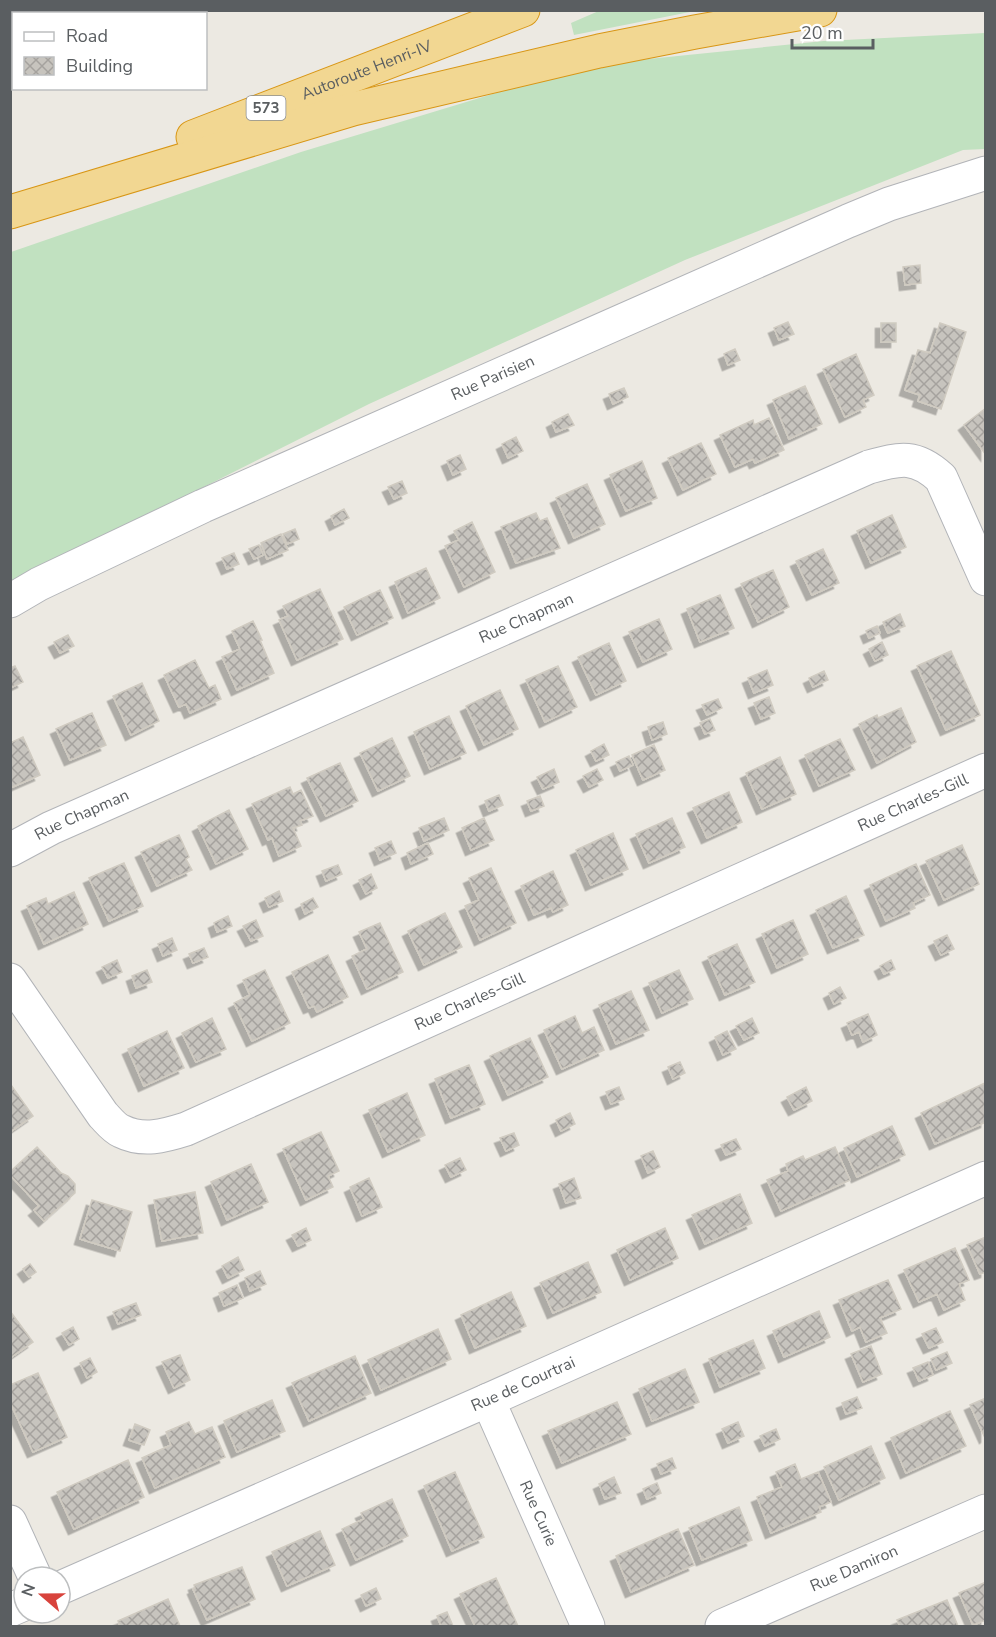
<svg xmlns="http://www.w3.org/2000/svg" width="996" height="1637" viewBox="0 0 996 1637" font-family="'Nunito Sans',sans-serif">
<style>
.grass{fill:#c1e1c0}
.building{fill:url(#building-cross-hatch);stroke:#d0cbc1;stroke-width:1.5;filter:url(#shadow)}
.lines{fill:none;stroke-linecap:round;stroke-linejoin:round}
.minor-casing{stroke:#b2b4b8;stroke-width:35}
.highway-casing{stroke:#d89615;stroke-width:35}
.minor{stroke:#fff;stroke-width:33}
.highway{stroke:#f2d792;stroke-width:33}
.labels{text-anchor:middle;dominant-baseline:central;stroke-width:6;stroke-linejoin:round;paint-order:stroke}
.shield{fill:#fff;stroke:#8c8e90;stroke-width:1.5}
.shield-label{font-size:15px;font-weight:bold;fill:#5a5e61}
.street-label{font-size:16px;fill:#5a5e61;stroke:#fff}
</style>
<defs>
<pattern id="building-cross-hatch" width="8" height="8" patternUnits="userSpaceOnUse" patternTransform="scale(1.5)"><rect width="8" height="8" fill="#c7c4be"/><path d="M0 0l8 8M0 8l8-8" fill="none" stroke="#a5a29e"/></pattern>
<filter id="shadow"><feDropShadow dx="-5.5" dy="5.5" stdDeviation="0" flood-color="#0004"/></filter>
</defs>
<rect width="100%" height="100%" fill="#ece9e2"/>
<!-- grass -->
<path class="grass" d="M601 10H695V11L574 35 571 23Z
M985 33V149L963 150 685 260 369 404 11 584V252L301 152 589 65 824 41Z"/>
<!-- building -->
<path class="building" d="M920 265 921 283 905 285 903 267Z
M788 322 794 334 779 340 774 328Z
M881 323H896V342H881Z
M940 323 966 332 941 409 918 401 920 395 905 390 918 350 930 353Z
M735 349 740 360 728 365 724 354Z
M856 354 874 395 863 400 866 407 845 417 823 369Z
M805 386 822 424 789 439 773 400Z
M624 388 628 397 613 404 609 394Z
M986 408V455L964 425Z
M568 414 574 425 556 432 552 422Z
M769 418 784 450 755 463 753 459 735 467 720 435 753 420 754 425Z
M516 437 523 451 508 458 502 444Z
M701 443 716 474 683 490 668 458Z
M460 455 466 469 453 475 447 461Z
M642 461 657 498 626 511 610 475Z
M402 481 407 493 394 499 388 487Z
M587 484 605 524 574 538 556 498Z
M344 509 349 518 335 525 331 516Z
M536 513 540 521 547 518 560 548 516 563 501 527Z
M892 515 906 547 871 563 857 531Z
M472 522 495 572 464 587 445 546 459 540 454 531Z
M295 529 299 539 287 544 283 534Z
M281 534 288 550 267 559 261 543Z
M259 545 263 555 254 559 249 549Z
M823 549 839 583 812 595 796 561Z
M234 553 239 564 227 569 222 558Z
M426 568 440 598 408 613 395 582Z
M773 570 789 607 758 622 741 584Z
M320 589 343 639 297 660 279 620 288 616 283 606Z
M380 590 393 618 357 635 344 607Z
M720 595 734 628 700 642 687 609Z
M900 614 905 626 888 633 883 622Z
M659 619 672 649 643 662 629 632Z
M253 621 262 640H260L274 673 237 690 222 657 240 649 232 631Z
M877 626 880 633 869 638 866 631Z
M68 635 74 646 60 653 54 642Z
M882 642 888 655 875 661 869 649Z
M609 643 626 681 596 695 578 657Z
M951 651 980 715 946 730 917 666Z
M195 660 209 688 215 685 221 699 190 713 186 704 179 707 164 675Z
M15 666 23 682 10 688V668Z
M558 666 577 707 545 722 526 680Z
M767 670 773 685 754 693 748 678Z
M824 671 828 680 813 687 809 678Z
M142 683 159 721 131 735 113 696Z
M500 690 518 729 484 745 466 706Z
M769 697 775 713 761 719 754 703Z
M718 699 722 708 707 715 702 705Z
M901 708 916 742 877 763 859 724 877 715 878 718Z
M92 713 106 745 70 760 56 729Z
M449 716 466 753 430 769 414 732Z
M710 719 715 730 705 734 700 723Z
M663 722 667 734 652 740 648 727Z
M23 737 40 775 10 788V743Z
M392 738 410 776 378 791 360 753Z
M840 739 855 770 819 786 805 755Z
M604 744 609 755 596 761 591 751Z
M654 745 665 770 643 780 632 755Z
M629 756 633 765 620 771 616 762Z
M780 757 796 794 762 809 746 773Z
M340 763 358 801 326 816 307 778Z
M554 769 559 782 543 789 537 777Z
M597 769 603 780 589 787 583 776Z
M290 787 293 794 301 790 313 816 300 821 302 825 293 828 301 846 279 856 272 838 268 840 252 804Z
M729 792 742 822 707 838 693 808Z
M499 795 503 805 489 811 485 801Z
M540 796 544 806 531 811 527 801Z
M229 810 248 849 216 864 198 826Z
M444 818 449 830 424 841 419 828Z
M484 818 494 840 471 850 462 828Z
M672 818 685 847 649 863 636 834Z
M613 833 628 869 591 885 576 850Z
M179 835 189 857 186 859 192 870 157 886 141 852Z
M391 841 396 853 380 860 375 848Z
M428 843 433 854 411 864 407 853Z
M962 845 979 884 944 900 926 861Z
M124 863 143 906 109 921 89 878Z
M916 864 930 895 913 903 915 908 886 921 870 885Z
M338 865 342 874 326 881 322 871Z
M491 868 516 923 480 940 465 906 479 900 469 878Z
M553 871 568 905 553 912 551 908 534 915 521 886Z
M371 874 377 888 366 894 359 880Z
M279 891 283 901 269 907 265 898Z
M74 892 88 924 44 944 27 906 46 898 48 904Z
M846 896 864 935 833 948 816 910Z
M313 898 318 907 305 914 301 904Z
M445 913 462 947 424 965 408 931Z
M228 916 232 926 217 932 214 923Z
M256 920 263 936 251 941 243 926Z
M793 920 808 954 777 968 762 934Z
M380 923 403 972 367 989 352 956 367 949 359 932Z
M947 935 954 949 941 955 934 941Z
M172 938 177 950 163 956 158 944Z
M737 944 755 982 725 995 708 957Z
M204 948 208 957 193 963 189 954Z
M328 955 348 997 317 1012 314 1006 309 1008 292 972Z
M117 960 122 972 108 978 102 967Z
M891 960 895 969 884 974 880 966Z
M147 970 152 982 136 988 132 976Z
M265 970 290 1023 252 1041 234 1003 250 995 243 980Z
M679 970 693 999 662 1013 649 983Z
M840 987 846 998 834 1004 829 993Z
M631 991 649 1030 616 1044 599 1005Z
M868 1014 877 1035 863 1042 859 1032 852 1035 847 1023Z
M575 1016 582 1033 594 1027 604 1050 562 1069 544 1030Z
M212 1018 226 1049 196 1062 182 1033Z
M752 1018 759 1033 744 1040 736 1026Z
M167 1031 184 1068 144 1086 128 1049Z
M727 1031 736 1049 723 1055 715 1037Z
M530 1038 548 1077 508 1095 490 1056Z
M680 1062 685 1073 673 1079 668 1067Z
M469 1065 485 1104 451 1118 435 1079Z
M985 1083 986 1122 935 1144 921 1113Z
M11 1085 33 1116 10 1132V1085Z
M619 1087 624 1099 611 1104 606 1092Z
M806 1087 812 1101 794 1110 787 1097Z
M407 1093 425 1135 388 1152 369 1110Z
M570 1113 575 1124 561 1131 556 1120Z
M892 1126 905 1155 857 1177 844 1148Z
M321 1132 339 1171 328 1176 333 1187 306 1200 283 1149Z
M514 1133 519 1145 506 1151 500 1138Z
M736 1139 741 1149 726 1155 721 1145Z
M37 1147 61 1173 68 1176 75 1184V1193L44 1221 34 1210 39 1206 10 1175V1172Z
M835 1147 850 1180 781 1211 767 1180 788 1171 786 1164 803 1156 805 1160Z
M653 1151 660 1167 648 1173 641 1156Z
M460 1158 466 1170 451 1177 445 1165Z
M251 1164 268 1202 227 1220 211 1182Z
M369 1178 382 1207 362 1216 350 1187Z
M574 1178 581 1198 566 1203 559 1184Z
M195 1192 203 1233 162 1241 154 1200Z
M740 1194 752 1223 705 1244 692 1215Z
M92 1200 132 1212 120 1251 80 1239Z
M306 1228 311 1240 298 1246 292 1235Z
M665 1228 678 1258 630 1280 617 1250Z
M986 1237V1272L980 1274 967 1245Z
M955 1248 969 1280 959 1284 965 1300 944 1310 937 1294 919 1302 904 1270Z
M238 1257 244 1270 228 1278 222 1266Z
M588 1262 601 1292 553 1313 540 1283Z
M30 1264 36 1272 29 1277 23 1269Z
M260 1271 266 1284 250 1291 245 1278Z
M888 1280 901 1309 880 1318 887 1333 866 1342 860 1327 852 1331 839 1300Z
M237 1285 243 1298 224 1306 219 1293Z
M511 1292 526 1326 475 1348 461 1315Z
M136 1303 141 1315 118 1324 113 1312Z
M10 1311 33 1342 10 1358Z
M819 1311 830 1337 784 1357 773 1331Z
M73 1327 79 1339 69 1345 62 1333Z
M936 1328 943 1342 929 1348 922 1334Z
M438 1329 451 1359 381 1390 368 1360Z
M753 1340 765 1368 720 1387 709 1359Z
M871 1346 882 1374 863 1382 851 1354Z
M947 1352 952 1363 936 1370 931 1359Z
M180 1355 190 1380 174 1388 162 1362Z
M355 1356 371 1393 309 1421 292 1383Z
M90 1358 97 1372 87 1378 80 1363Z
M928 1362 933 1375 919 1381 913 1368Z
M685 1369 699 1402 652 1421 639 1389Z
M38 1373 67 1437 33 1452 10 1402V1385Z
M857 1397 862 1408 846 1414 842 1403Z
M986 1398V1437L985 1438 970 1405Z
M272 1400 285 1431 237 1452 224 1421Z
M617 1402 631 1434 562 1463 548 1431Z
M950 1411 966 1446 906 1473 891 1438Z
M189 1422 195 1434 212 1427 225 1457 155 1488 142 1458 171 1445 166 1432Z
M738 1422 744 1436 728 1443 722 1429Z
M135 1424 150 1430 144 1445 129 1440Z
M776 1429 780 1439 765 1446 760 1436Z
M871 1446 885 1478 839 1500 824 1467Z
M672 1458 676 1468 661 1474 657 1464Z
M128 1460 144 1497 74 1529 57 1492Z
M795 1464 801 1479 818 1472 831 1502 819 1507 821 1512 771 1533 757 1497 782 1487 776 1472Z
M455 1472 484 1537 452 1551 424 1486Z
M614 1477 621 1493 605 1499 599 1484Z
M657 1483 661 1493 647 1499 643 1489Z
M392 1499 408 1536 356 1560 342 1529 364 1519 361 1513Z
M739 1507 752 1540 702 1560 689 1528Z
M678 1529 694 1565 631 1592 616 1556Z
M320 1531 335 1565 287 1586 272 1552Z
M242 1567 255 1599 207 1620 193 1589 195 1588 194 1585Z
M496 1578 518 1626H475L460 1594Z
M986 1582V1620L973 1625 959 1593Z
M376 1588 381 1599 366 1606 361 1595Z
M168 1599 180 1626H120L118 1621Z
M947 1600 958 1626H900L897 1620Z
M447 1612 453 1626H441L437 1616Z"/>
<g class="lines">
<defs>
<g id="minor">
<path id="s1" d="M10 601 39 584 203 506 848 221 889 204 986 173"/>
<path id="s2" d="M10 850 51 828 869 467C901 458 916 455 941 478L986 579"/>
<path id="s3" d="M10 980 103 1115C108 1120 114 1128 121 1131 143 1142 164 1136 186 1129L986 770"/>
<path id="s4" d="M488 1400 588 1626"/>
<path d="M10 1522 35 1577"/>
<path id="s5" d="M60 1588 488 1400 986 1178"/>
<path d="M10 1610 24 1604"/>
<path id="s6" d="M722 1626 986 1511"/>
</g>
<g id="highway">
<path d="M105 14 111 10"/>
<path d="M10 58 14 56"/>
<path id="s7" d="M193 137 523 10"/>
<path d="M10 212 353 109 599 51 695 32 820 10"/>
</g>
</defs>
<!-- minor casing -->
<use href="#minor" class="minor-casing"/>
<!-- highway casing -->
<use href="#highway" class="highway-casing"/>
<!-- minor -->
<use href="#minor" class="minor"/>
<!-- highway -->
<use href="#highway" class="highway"/>
</g>
<g class="labels">
<!-- shield labels -->
<rect class="shield" x="246.5" y="96" width="39" height="24" rx="4.5"/>
<g class="shield-label">
<text x="266" y="108">573</text>
</g>
<!-- street labels -->
<g class="street-label">
<text stroke="none"><textPath href="#s7" startOffset="186">Autoroute Henri-IV</textPath></text>
<text stroke="none"><textPath href="#s1" startOffset="532">Rue Parisien</textPath></text>
<text stroke="none"><textPath href="#s2" startOffset="566">Rue Chapman</textPath></text>
<text stroke="none"><textPath href="#s3" startOffset="1052">Rue Charles-Gill</textPath></text>
<text stroke="none"><textPath href="#s2" startOffset="80">Rue Chapman</textPath></text>
<text stroke="none"><textPath href="#s3" startOffset="566">Rue Charles-Gill</textPath></text>
<text stroke="none"><textPath href="#s5" startOffset="506">Rue de Courtrai</textPath></text>
<text stroke="none"><textPath href="#s4" startOffset="124">Rue Curie</textPath></text>
<text stroke="none"><textPath href="#s6" startOffset="144">Rue Damiron</textPath></text>
</g>
</g>
<!-- border -->
<rect width="996" height="1637" fill="none" stroke="#5a5e61" stroke-width="24"/>
<!-- legend -->
<rect x="12" y="12" width="195" height="78" fill="#ffffff" stroke="#bdbfc0" stroke-width="1.5"/>
<rect x="24" y="32" width="30" height="9" fill="#ffffff" stroke="#bdbfc0" stroke-width="1.5"/>
<text x="66" y="42" font-size="18" fill="#5a5e61">Road</text>
<rect x="24" y="57" width="30" height="18" fill="url(#building-cross-hatch)" stroke="#bdbfc0" stroke-width="1.5"/>
<text x="66" y="72" font-size="18" fill="#5a5e61">Building</text>
<!-- north arrow -->
<g transform="translate(42 1595) rotate(290)"><circle r="28" fill="#ffffff" stroke="#bdbfc0" stroke-width="1.5"/>
<path d="M0-4.5L10 22L0 15L-10 22Z" fill="#d8433c"/>
<text y="-9" font-size="16" font-weight="bold" text-anchor="middle" fill="#5a5e61">N</text>
</g>
<!-- scale -->
<path d="M792 39v9h81v-9" fill="none" stroke="#5a5e61" stroke-width="3"/>
<text x="801" y="39" font-size="18" fill="#5a5e61" stroke="#ffffff" stroke-width="4.5" paint-order="stroke">20 m</text>
</svg>
